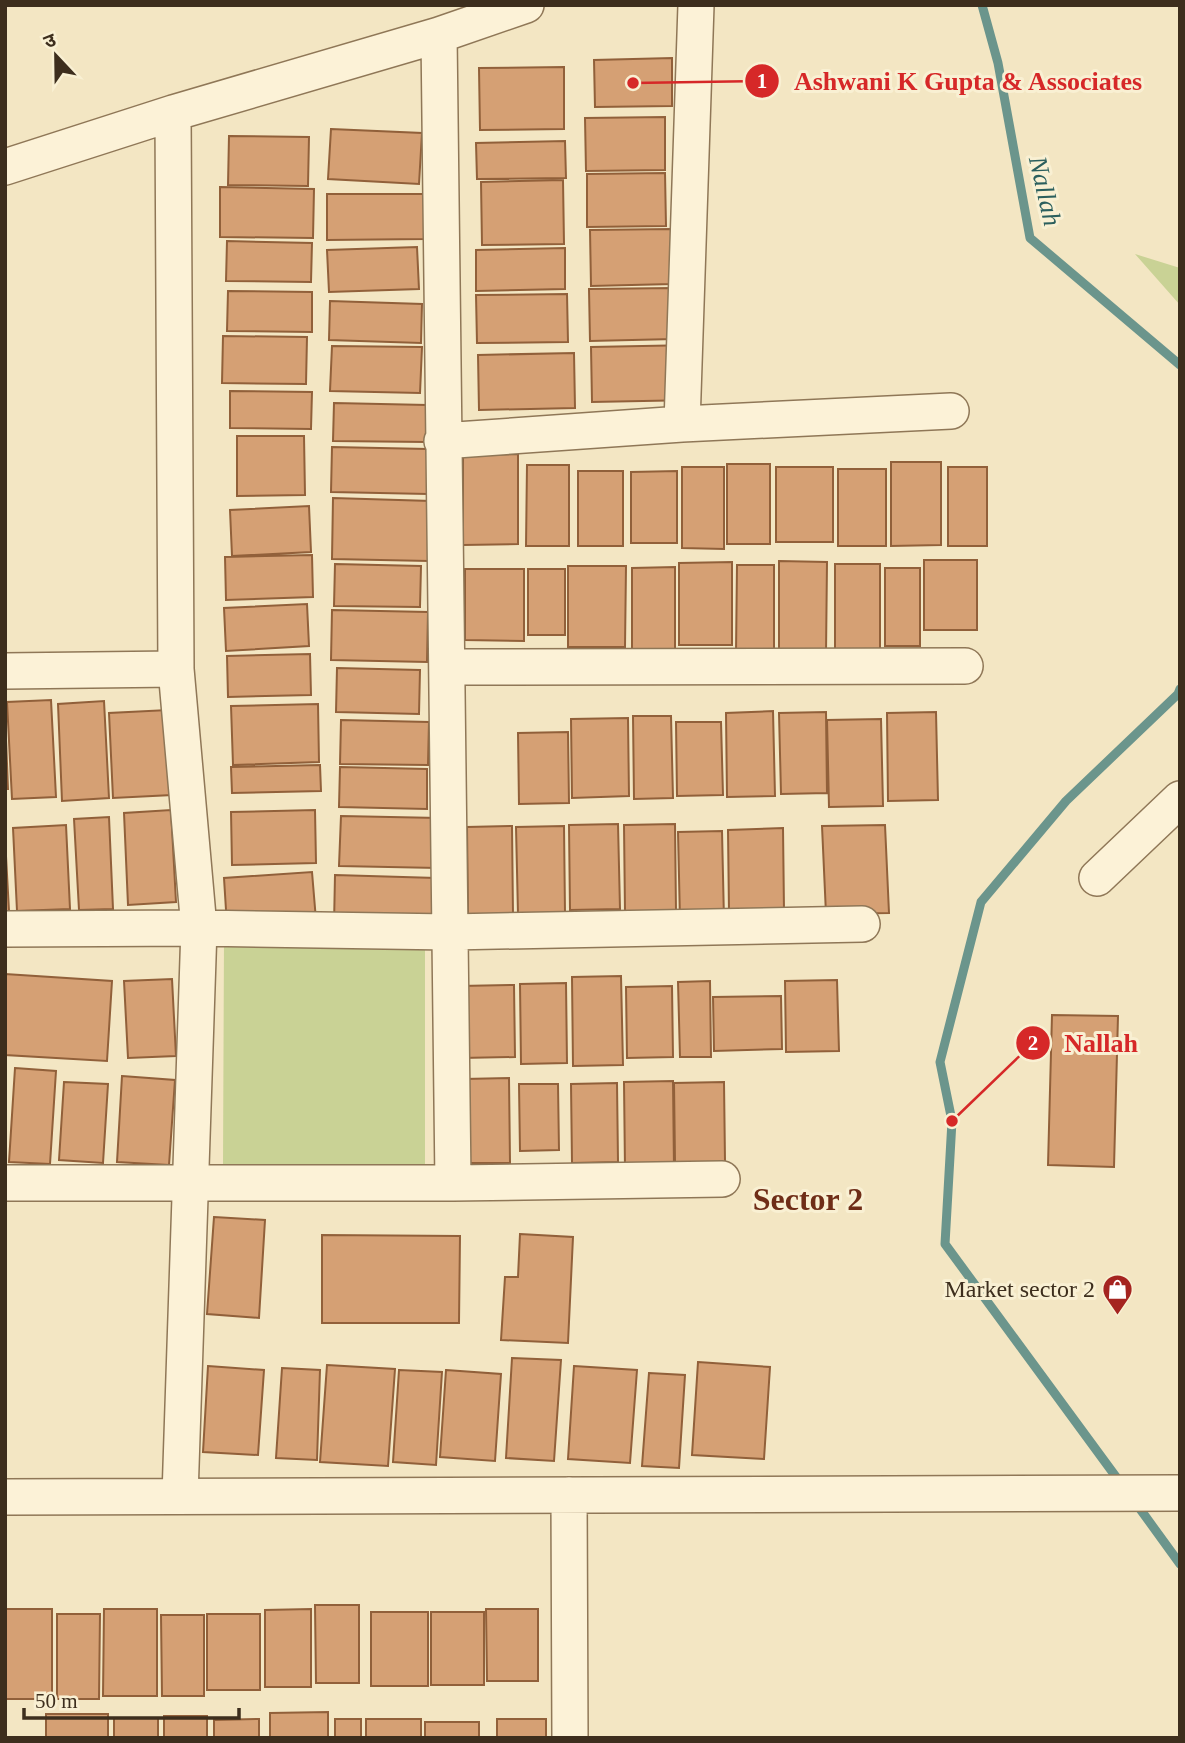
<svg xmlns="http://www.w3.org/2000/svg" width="1185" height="1743" viewBox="0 0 1185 1743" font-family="'Times New Roman','Noto Sans Devanagari',serif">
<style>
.green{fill:#c9d295}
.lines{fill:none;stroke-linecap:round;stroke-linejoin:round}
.stream{stroke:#6b958c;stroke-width:9}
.building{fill:#d5a074;stroke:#91603a;stroke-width:2}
.street-casing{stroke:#8f7757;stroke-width:38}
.street{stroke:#fcf2d7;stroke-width:35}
.labels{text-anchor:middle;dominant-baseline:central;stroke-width:6;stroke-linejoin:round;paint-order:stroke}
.poi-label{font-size:24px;fill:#3d2e1d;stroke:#f9f0d3;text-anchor:end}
.water-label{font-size:26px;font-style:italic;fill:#2b5f5d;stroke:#f9f0d3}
.district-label{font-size:32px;font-weight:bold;fill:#6f2d17;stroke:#f9f0d3}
.leader{fill:none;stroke:#d62828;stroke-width:2.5}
.callout-dot{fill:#d62828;stroke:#f9f0d3;stroke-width:2.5}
.mark-label{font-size:21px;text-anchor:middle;font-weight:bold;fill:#fff}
.callout-label{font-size:26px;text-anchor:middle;font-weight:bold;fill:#d62828;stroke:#f9f0d3;stroke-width:6;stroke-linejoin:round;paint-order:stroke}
</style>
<rect width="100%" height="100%" fill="#f3e6c3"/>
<!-- green -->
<path class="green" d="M1135 254 1180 268V305Z
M425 938V1166L223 1167 224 939Z"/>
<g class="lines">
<!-- stream -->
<path class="stream" d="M982 5 998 63 1030 238 1180 365
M1122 1485 945 1244 952 1121 940 1062 981 902 1066 801 1178 694 1180 689
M1135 1502 1180 1564"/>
</g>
<!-- building -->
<path class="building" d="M672 58V106L595 107 594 60Z
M564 67V129L480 130 479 68Z
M665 117V170L586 171 585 118Z
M331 129 422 133 419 184 328 179Z
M229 136 309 137 308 186 228 185Z
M565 141 566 178 477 179 476 143Z
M665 173 666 226 587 227V174Z
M563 180 564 244 482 245 481 182Z
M220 187 314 189 313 238 220 237Z
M327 194H424L425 239 327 240Z
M671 229 672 284 591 286 590 230Z
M227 241 312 243 311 282 226 281Z
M417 247 419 289 329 292 327 250Z
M565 248V289L476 291V250Z
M673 288 674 339 590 341 589 289Z
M228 291 312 292V332L227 331Z
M567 294 568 342 477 343 476 295Z
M330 301 422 304 421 343 329 340Z
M223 336 307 337 306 384 222 383Z
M694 345V400L592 402 591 347Z
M332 346 422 347 420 393 330 391Z
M574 353 575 408 479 410 478 355Z
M230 391 312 392 311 429 230 428Z
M334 403 427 405 426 442 333 441Z
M237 436H304L305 495 237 496Z
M332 447 428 449V494L331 492Z
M518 454V544L463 545V455Z
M891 462H941V545L891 546Z
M727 464H770V544H727Z
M527 465H569V546H526Z
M682 467H724V549L682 548Z
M776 467H833V542H776Z
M948 467H987V546H948Z
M838 469H886V546H838Z
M578 471H623V546H578Z
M677 471V543H631V472Z
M333 498 431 501 429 561 332 559Z
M309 506 311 552 232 556 230 510Z
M312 555 313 597 226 600 225 557Z
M924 560H977V630H924Z
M779 561 827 562 826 654H779Z
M732 562V645H679V563Z
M335 564 421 566 420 607 334 606Z
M835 564H880V651L835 650Z
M737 565H774V652L736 653Z
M568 566H626L625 647H568Z
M675 567V649L632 650V568Z
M885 568H920V646H885Z
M465 569H524V641L465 640Z
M528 569H565V635H528Z
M307 604 309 646 226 651 224 608Z
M332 610 428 612 427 662 331 660Z
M310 654 311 695 228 697 227 656Z
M337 668 420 670 419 714 336 712Z
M51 700 56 797 12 799 7 702Z
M104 701 109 798 62 801 58 704Z
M318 704 319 762 233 765 231 706Z
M168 710 172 795 113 798 109 713Z
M773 711 775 796 727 797 726 713Z
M826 712 827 793 781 794 779 713Z
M936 712 938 800 888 801 887 713Z
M5 714 8 789H5Z
M633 716H671L673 798 634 799Z
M628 718 629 796 572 798 571 719Z
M881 719 883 806 829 807 827 720Z
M341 720 429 722 428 765 340 764Z
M676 722H721L723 795 677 796Z
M568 732 569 803 519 804 518 733Z
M320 765 321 791 232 793 231 767Z
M340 767 427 769V809L339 807Z
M171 810 176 902 128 905 124 813Z
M315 810 316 863 232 865 231 812Z
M341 816 439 818 438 868 339 866Z
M109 817 113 909 79 910 74 819Z
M618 824 620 909 570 910 569 825Z
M675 824 676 911 625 912 624 825Z
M66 825 70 909 17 911 13 828Z
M885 825 889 913 826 914 822 826Z
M512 826 513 915 468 916 467 827Z
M564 826 565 913 518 914 516 827Z
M783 828 784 911 729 912 728 830Z
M722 831 724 920H680L678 832Z
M5 838 9 911H5Z
M312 872 316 920 227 926 224 878Z
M335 875 436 878 435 927 334 925Z
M5 974 112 981 107 1061 5 1055Z
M621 976 623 1065 573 1066 572 977Z
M172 979 176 1056 128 1058 124 981Z
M837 980 839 1051 786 1052 785 981Z
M710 981 711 1057H680L678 982Z
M566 983 567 1063 521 1064 520 984Z
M514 985 515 1057 461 1058 460 986Z
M672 986 673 1057 627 1058 626 987Z
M781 996 782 1049 714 1051 713 997Z
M1052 1015 1118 1016 1114 1167 1048 1165Z
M15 1068 56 1071 50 1164 9 1162Z
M122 1076 175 1080 169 1165 117 1162Z
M509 1078 510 1163H465L464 1079Z
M673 1081 674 1168 625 1169 624 1082Z
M64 1082 108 1084 103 1163 59 1160Z
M724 1082 725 1162 675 1163 674 1083Z
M617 1083 618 1162 572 1163 571 1084Z
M519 1084H558L559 1150 520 1151Z
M214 1217 265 1220 259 1318 207 1314Z
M520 1234 573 1237 568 1343 501 1340 505 1277H518Z
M322 1235 460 1236 459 1323H322Z
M512 1358 561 1360 554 1461 506 1458Z
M698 1362 770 1367 764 1459 692 1455Z
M327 1365 395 1369 388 1466 320 1462Z
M208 1366 264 1370 258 1455 203 1452Z
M574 1366 637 1370 630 1463 568 1459Z
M282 1368 320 1370 317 1460 276 1458Z
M399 1370 442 1372 436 1465 393 1462Z
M446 1370 501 1374 495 1461 440 1457Z
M649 1373 685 1375 679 1468 642 1466Z
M315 1605H359V1683H316Z
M5 1609H52V1699H5Z
M104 1609H157V1696H103Z
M311 1609V1687H265V1610Z
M486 1609H538V1681H487Z
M371 1612H428V1686H371Z
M431 1612H484V1685H431Z
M57 1614H100L99 1699H57Z
M207 1614H260V1690H207Z
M161 1615H204V1696H162Z
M328 1712V1738H270V1713Z
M46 1714H108V1738H46Z
M164 1716H207V1738H164Z
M114 1718H158V1738H114Z
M259 1719V1738H214V1720Z
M335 1719H361V1738H335Z
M366 1719H421V1738H366Z
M497 1719H546V1738H497Z
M425 1722H479V1738H425Z"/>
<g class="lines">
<defs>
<path id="street" d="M439 35 453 1183
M173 113 176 669 199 928 180 1496
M5 167 173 113 439 35 526 5
M682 424 696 5
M442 441 682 424 951 411
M447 667 965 666
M5 671 176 669
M1097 878 1180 799
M5 929 199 928 450 932 862 924
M5 1183H453L722 1179
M569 1495 570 1738
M5 1497 1180 1493"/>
</defs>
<!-- street casing -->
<use href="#street" class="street-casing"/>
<!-- street -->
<use href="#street" class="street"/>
</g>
<!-- icons -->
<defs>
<symbol id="shop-pin" viewBox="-11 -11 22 30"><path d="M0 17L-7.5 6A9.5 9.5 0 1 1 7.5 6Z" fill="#a52420" stroke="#f9f0d3"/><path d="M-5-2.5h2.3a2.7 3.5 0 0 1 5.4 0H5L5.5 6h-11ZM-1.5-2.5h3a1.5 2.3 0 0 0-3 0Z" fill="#fff"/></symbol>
</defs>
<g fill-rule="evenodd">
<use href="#shop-pin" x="1100" y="1272" width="35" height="47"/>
</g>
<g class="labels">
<!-- poi labels -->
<g class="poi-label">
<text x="1095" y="1289">Market sector 2</text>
</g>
<!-- water labels -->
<g class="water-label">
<text transform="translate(1045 191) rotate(77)">Nallah</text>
</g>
<!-- district labels -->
<g class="district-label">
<text x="808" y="1199">Sector 2</text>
</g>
</g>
<!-- callouts -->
<path class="leader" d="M633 83L762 81M952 1121L1033 1043"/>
<g class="callout-dot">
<circle cx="633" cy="83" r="7"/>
<circle cx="952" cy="1121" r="7"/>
<circle cx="762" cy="81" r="18"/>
<circle cx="1033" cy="1043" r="18"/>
</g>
<g class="mark-label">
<text x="762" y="88">1</text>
<text x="1033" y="1050">2</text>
</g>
<g class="callout-label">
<text x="968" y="90">Ashwani K Gupta &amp; Associates</text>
<text x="1101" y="1052">Nallah</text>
</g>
<!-- border -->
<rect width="1185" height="1743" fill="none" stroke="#3d2e1d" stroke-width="14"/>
<!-- north arrow -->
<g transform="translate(56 56) rotate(338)" stroke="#f9f0d3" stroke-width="5" paint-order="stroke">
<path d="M0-5L12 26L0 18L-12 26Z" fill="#3d2e1d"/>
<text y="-10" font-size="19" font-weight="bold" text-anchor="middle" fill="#3d2e1d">उ</text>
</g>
<!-- scale -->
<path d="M24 1708v10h215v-10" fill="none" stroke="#3d2e1d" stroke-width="3.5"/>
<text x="35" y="1708" font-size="21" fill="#3d2e1d" stroke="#f9f0d3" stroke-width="5" paint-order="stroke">50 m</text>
</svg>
